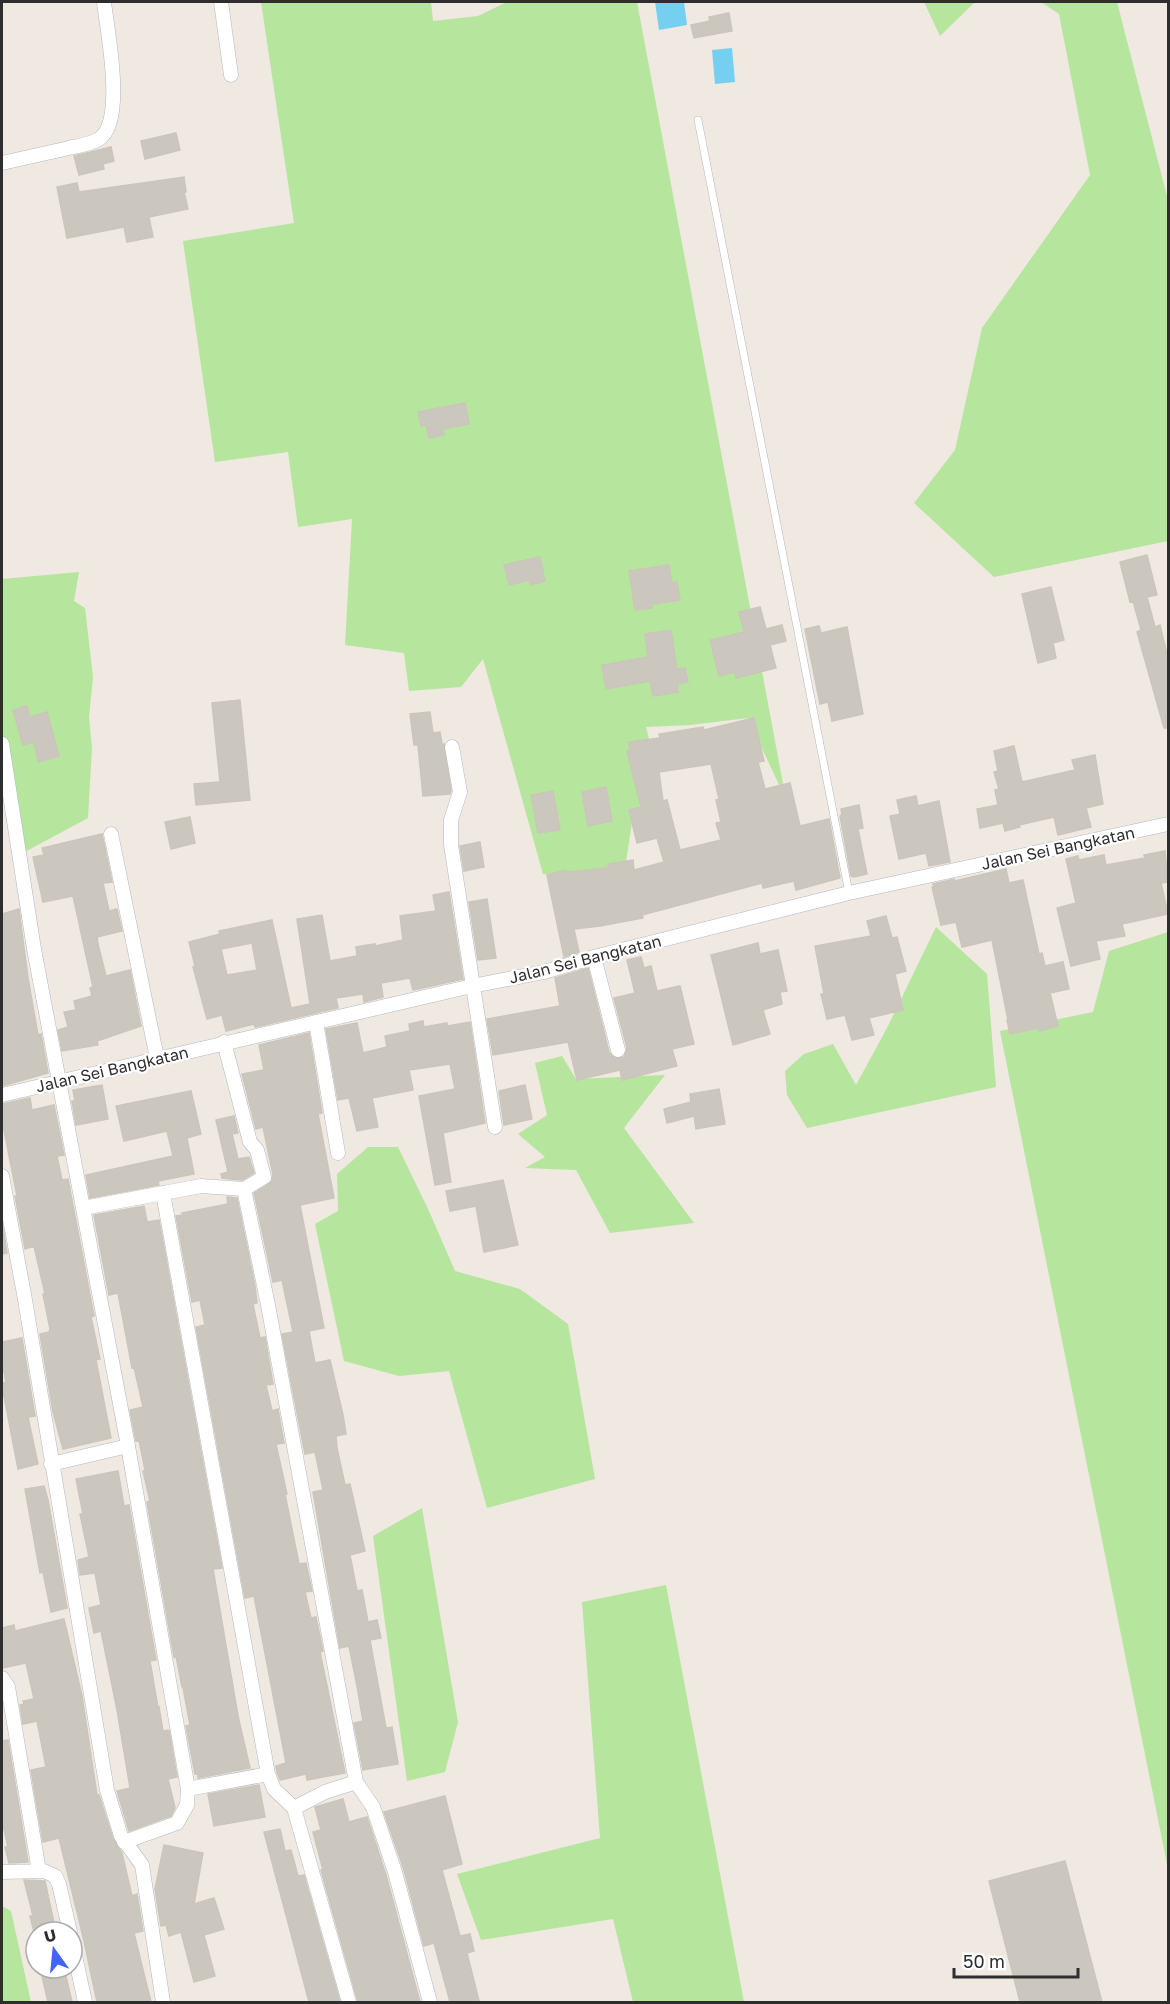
<svg xmlns="http://www.w3.org/2000/svg" width="1170" height="2004" viewBox="0 0 1170 2004" font-family="'Golos Text',sans-serif">
<style>
.green{fill:#b6e59e}
.water{fill:#75cff0}
.building{fill:#cbc7bf;stroke:#cbc5ba;stroke-width:1.5;fill-rule:evenodd}
.lines{fill:none;stroke-linecap:round;stroke-linejoin:round}
.lane-casing{stroke:#b4b7c1;stroke-width:8}
.street-casing{stroke:#b4b7c1;stroke-width:15}
.lane{stroke:#fff;stroke-width:7}
.street{stroke:#fff;stroke-width:14}
.labels{text-anchor:middle;dominant-baseline:central;stroke-width:4.5;stroke-linejoin:round;paint-order:stroke}
.street-label{font-size:16px;fill:#2e2e2e;stroke:#fff}
</style>
<rect width="100%" height="100%" fill="#efe9e1"/>
<!-- green -->
<path class="green" d="M261 2H431L433 21 478 16 507 2H637L786 800 748 718 690 725 646 727 659 779 633 816 625 868 587 878 543 874 483 659 461 687 409 691 404 653 345 645 352 519 298 527 288 452 215 462 183 241 294 223Z
M924 2H975L940 36Z
M1041 2H1117L1168 200V541L994 577 914 503 955 450 982 328 1090 175 1059 14Z
M79 572 74 601 85 608 93 677 89 717 92 748 88 818 19 855 2 739V579Z
M936 927 987 974 996 1087 807 1128 787 1095 785 1071 804 1054 833 1044 856 1085 887 1028Z
M1168 932V1869L1000 1031 1093 1012 1109 951Z
M562 1056 576 1079 665 1075 624 1128 694 1223 610 1233 576 1170 525 1168 545 1157 518 1134 547 1115 535 1063Z
M368 1147H398L429 1211 455 1271 520 1289 568 1324 595 1479 487 1508 449 1371 399 1376 344 1361 315 1224 338 1211 337 1174Z
M422 1508 458 1722 445 1772 407 1781 373 1536Z
M666 1585 744 2002H633L613 1919 481 1940 457 1874 600 1838 582 1602Z
M2 1906 11 1911 31 2002H2Z"/>
<!-- water -->
<path class="water" d="M655 2H684L687 25 659 30Z
M732 48 735 82 715 84 712 50Z"/>
<!-- building -->
<path class="building" d="M729 13 732 31 694 38 691 25 710 21 709 17Z
M176 133 180 150 145 159 141 141Z
M111 147 114 161 103 164 104 169 79 175 74 156Z
M184 177 186 192H184L188 209 149 217 153 237 127 242 124 227 67 238 57 187 77 183 79 192Z
M465 403 469 424 443 429 444 435 429 438 426 425 421 426 418 412Z
M1147 555 1157 595 1147 597 1155 627 1160 625 1168 658V728H1164L1137 632 1141 630 1133 601 1130 602 1120 562Z
M540 557 545 581 531 585 529 580 509 585 504 565Z
M669 565 672 583 677 582 680 600 652 604V608L635 610 629 571Z
M1051 587 1064 640 1053 643 1056 658 1038 663 1022 594Z
M760 607 766 629 782 625 786 641 770 645 776 668 736 678 735 672 719 676 710 640 744 632 739 612Z
M819 626 821 633 847 627 863 714 832 721 828 702 820 704 805 629Z
M671 630 677 669 685 668 688 682 677 684 678 692 653 696 650 681 606 689 602 665 648 657 645 634Z
M240 700 250 800 196 805 194 784 220 782 212 703Z
M27 706 30 717 47 712 59 756 38 762 34 742 23 745 13 710Z
M430 712 433 733 440 732 442 744H444L451 791 450 794 423 796 418 745H414L410 714Z
M754 718 764 761 758 762 765 789 790 783 800 826 829 819 840 878 796 890 794 881 763 888 762 883 642 915 643 918 600 926 574 929 579 952 564 957 547 875 566 870 567 872 609 868 608 864 633 860 634 870 664 862 657 838 637 843 629 810 641 807 627 751H630L629 742 660 738 659 734 703 727 704 730ZM711 764 719 799 716 800 721 822 716 823 721 840 680 850 667 800 663 801 659 772Z
M1014 746 1022 782 1075 770 1072 760 1095 755 1103 804 1086 808 1091 827 1058 835 1054 817 1019 825 1020 827 1005 831 1003 823 980 828 977 809 998 805 995 790 999 789 994 772 998 771 994 751Z
M606 787 612 821 588 826 582 792Z
M553 791 560 830 538 833 531 795Z
M916 796 918 806 939 801 950 862 929 866 926 853 899 859 890 816 900 814 897 800Z
M859 805 863 828 858 829 867 874 854 877 851 876 840 816 842 815 841 809Z
M190 817 195 843 171 849 165 822Z
M102 834 112 882 103 883 109 911 117 909 122 931 97 937 98 944 106 976 130 970 141 1026 97 1041 98 1045 62 1051 58 1030 68 1027 64 1012 76 1010 74 1001 92 996 90 988 93 987 73 896 43 902 33 857 44 855 42 848Z
M480 842 484 867 464 871 460 846Z
M1165 851 1168 882 1161 883 1168 914 1122 924 1125 936 1096 941 1100 959 1071 966 1057 908 1076 903 1066 859 1078 856 1079 860 1104 855 1106 865 1145 858 1144 855Z
M1006 869 1009 883 1023 880 1039 954 1042 953 1045 966 1063 962 1069 989 1050 993 1058 1026 1039 1031 1038 1028 1010 1034 1007 1020H1008L992 940 962 947 956 922 941 925 932 887H934L933 884 954 879 955 881Z
M449 892 463 979 413 990 410 978 381 983 383 997 364 1002 363 994 336 998 338 1008 255 1027 254 1024 226 1031 222 1015 207 1019 193 967 195 966 189 942 220 934 219 931 272 920 291 1008 310 1004 297 919 322 915 330 961 357 956 356 947 375 944V946L403 940 400 916 436 911 433 895ZM252 943 257 970 227 975 221 949Z
M487 899 496 958 478 960 469 902Z
M19 909 28 978 38 1035 41 1034 48 1073 2 1086V914Z
M886 916 892 938 897 937 906 971 895 974 903 1010 869 1018 874 1035 852 1040 845 1015 827 1019 821 994H824L815 946 871 936 867 921Z
M758 943 760 954 778 950 787 991 780 992 782 1004 763 1010 770 1034 733 1045 711 955Z
M641 957 644 968 651 966 657 991 680 986 694 1044 672 1049 677 1066 622 1080 620 1070 577 1080 568 1042 493 1055 487 1019 560 1006 555 978 588 968 609 1052 615 1058 624 1057 627 1048 614 998 635 993 627 960Z
M423 1021 424 1027 447 1023V1026L470 1022 485 1123 443 1133 451 1182 435 1185 419 1096 455 1089 450 1064 409 1070 413 1090 372 1098 378 1127 357 1131 349 1098 338 1100 326 1029 357 1023 363 1053 387 1047 385 1036 410 1031 409 1024Z
M309 1033 322 1113 318 1114 334 1198 300 1205 324 1328 309 1331 315 1363 330 1360 343 1415 346 1434 336 1436 337 1448 345 1485 350 1484 365 1551 350 1555 357 1591 362 1590 368 1622 377 1620 381 1638 370 1640 386 1728 392 1727 397 1757 398 1764 363 1770 354 1723 363 1721 357 1686 349 1646 340 1648 313 1492 323 1490 315 1452 305 1454 282 1334 293 1332 282 1280 273 1282 254 1193 269 1184 272 1180 273 1175 263 1127 256 1129 242 1074 264 1070 259 1045Z
M102 1085 108 1119 76 1125 72 1101H75L73 1090Z
M525 1085 532 1119 504 1125 499 1091Z
M719 1089 725 1124 696 1129 694 1116 667 1123 664 1109 691 1102 690 1094Z
M191 1091 201 1134 187 1138 194 1174 158 1181 159 1185 90 1198 86 1175 173 1156 167 1131 124 1141 116 1106Z
M30 1098 32 1110 54 1105 64 1155 57 1156 62 1180 68 1179 94 1316 91 1317 100 1359 96 1360 111 1438 63 1449 53 1412 40 1334 49 1332 50 1329 43 1294H45L34 1246 25 1249 15 1196H17L2 1120V1104Z
M234 1116 238 1133 232 1134 238 1159 249 1157 254 1173 242 1180 222 1178 221 1174 228 1172 216 1120Z
M503 1180 518 1245 484 1252 476 1206 450 1211 446 1191Z
M227 1197 237 1198 255 1286 257 1303 253 1304 260 1338 265 1337 273 1384 266 1385 272 1411 278 1409 284 1443 276 1444 287 1494H285L299 1564 306 1563 312 1591 305 1592 311 1618 316 1617 323 1651 320 1652 345 1773 307 1780 306 1774 280 1780 277 1772 276 1766 286 1763 254 1596 245 1598 196 1327 205 1325 200 1300 192 1302 176 1216 183 1215 182 1213 228 1204Z
M144 1206 147 1222 159 1220 222 1568 213 1569 238 1716 250 1768 198 1778V1774H195L186 1726 190 1725 183 1687H182L176 1656 174 1657 147 1502 150 1501 143 1471 145 1470 139 1440 136 1441 130 1410 143 1407 134 1367 132 1368 118 1293 109 1295 94 1215Z
M2 1222 7 1253 2 1254Z
M22 1338 35 1416 28 1417 38 1464 18 1469 2 1386V1383L6 1382 2 1362V1342Z
M118 1471 124 1506 129 1505 156 1660 150 1661 158 1708 159 1707 163 1731 169 1730 177 1777 168 1779 175 1808 171 1816 129 1831 117 1791 130 1788 117 1710 101 1631 94 1633 89 1608 101 1605 95 1573 80 1575 78 1560 89 1557 80 1514H83L76 1479Z
M44 1486 48 1500 67 1608 51 1612 43 1572 40 1573 25 1489Z
M64 1619 82 1696 97 1795H99L113 1839 122 1853 132 1896 137 1894 143 1931 134 1933 151 2002H97L84 1941 59 1838 43 1842 31 1770 46 1767 37 1721 23 1724 20 1705 24 1704 23 1701 34 1699 26 1663 2 1668V1628L14 1625 15 1631Z
M8 1740 28 1862 9 1863 5 1847H8L2 1821V1741Z
M259 1785 265 1817 214 1826 208 1794Z
M445 1796 462 1864 442 1870 460 1936 470 1934 474 1951 467 1953 479 2001 472 2002H450L434 1943 424 1946 404 1870 384 1812Z
M343 1799 349 1822 367 1817 386 1875 420 2002H358L321 1870H323L313 1832 321 1830 315 1807Z
M280 1829 285 1851 291 1850 298 1876 304 1875 340 2002H309L264 1832Z
M164 1845 203 1853 194 1904 214 1898 224 1929 204 1935 215 1976 194 1982 181 1932 169 1936 166 1925 161 1926 155 1889Z
M1065 1861 1102 2002H1020L989 1881Z
M24 1880 45 1881 56 1932H34L30 1916H33Z
M40 1968H64L72 2002H48Z"/>
<g class="lines">
<defs>
<path id="lane" d="M698 120 849 893"/>
<path id="street" d="M221 2 231 75
M2 163C24 158 46 153 69 148 78 146 91 144 99 139 126 122 107 30 104 2
M2 744 34 949 128 1446 188 1789 268 1774
M452 747 460 792 451 820V845L495 1127
M111 834 157 1058
M594 957 618 1050
M316 1022 338 1153
M224 1042 250 1142 257 1150 264 1177 244 1189
M2 1095 472 986 544 972 594 957 849 893 1168 824
M2 1176 24 1294 107 1790 121 1836 142 1865 163 2002
M163 1193 268 1774 274 1789 294 1808 349 2002
M83 1208 201 1186 244 1189 268 1305 356 1782 373 1807 395 1872 430 2002
M51 1464 128 1446
M2 1678 8 1687 39 1871
M294 1808 325 1792 356 1782
M124 1842 177 1823 187 1805 188 1789
M2 1872 44 1871 55 1876 59 1884 70 1932
M72 1942 85 2002"/>
</defs>
<!-- lane casing -->
<use href="#lane" class="lane-casing"/>
<!-- street casing -->
<use href="#street" class="street-casing"/>
<!-- lane -->
<use href="#lane" class="lane"/>
<!-- street -->
<use href="#street" class="street"/>
</g>
<g class="labels">
<!-- street labels -->
<g class="street-label">
<text transform="translate(1058 848) rotate(-12)">Jalan Sei Bangkatan</text>
<text transform="translate(585 959) rotate(-14)">Jalan Sei Bangkatan</text>
<text transform="translate(112 1069) rotate(-13)">Jalan Sei Bangkatan</text>
</g>
</g>
<!-- border -->
<rect width="1170" height="2004" fill="none" stroke="#2e2e2e" stroke-width="6"/>
<!-- north arrow -->
<g transform="translate(54 1950) rotate(345)"><circle r="28" fill="#ffffff" stroke="#ababab" stroke-width="1.5"/>
<path d="M0-4.5L10 22L0 15L-10 22Z" fill="#4264fb"/>
<text y="-9" font-size="16" font-weight="bold" text-anchor="middle" fill="#2e2e2e">U</text>
</g>
<!-- scale -->
<path d="M954 1968v9h124v-9" fill="none" stroke="#2e2e2e" stroke-width="3"/>
<text x="963" y="1968" font-size="18" fill="#2e2e2e" stroke="#ffffff" stroke-width="4.5" paint-order="stroke">50 m</text>
</svg>
